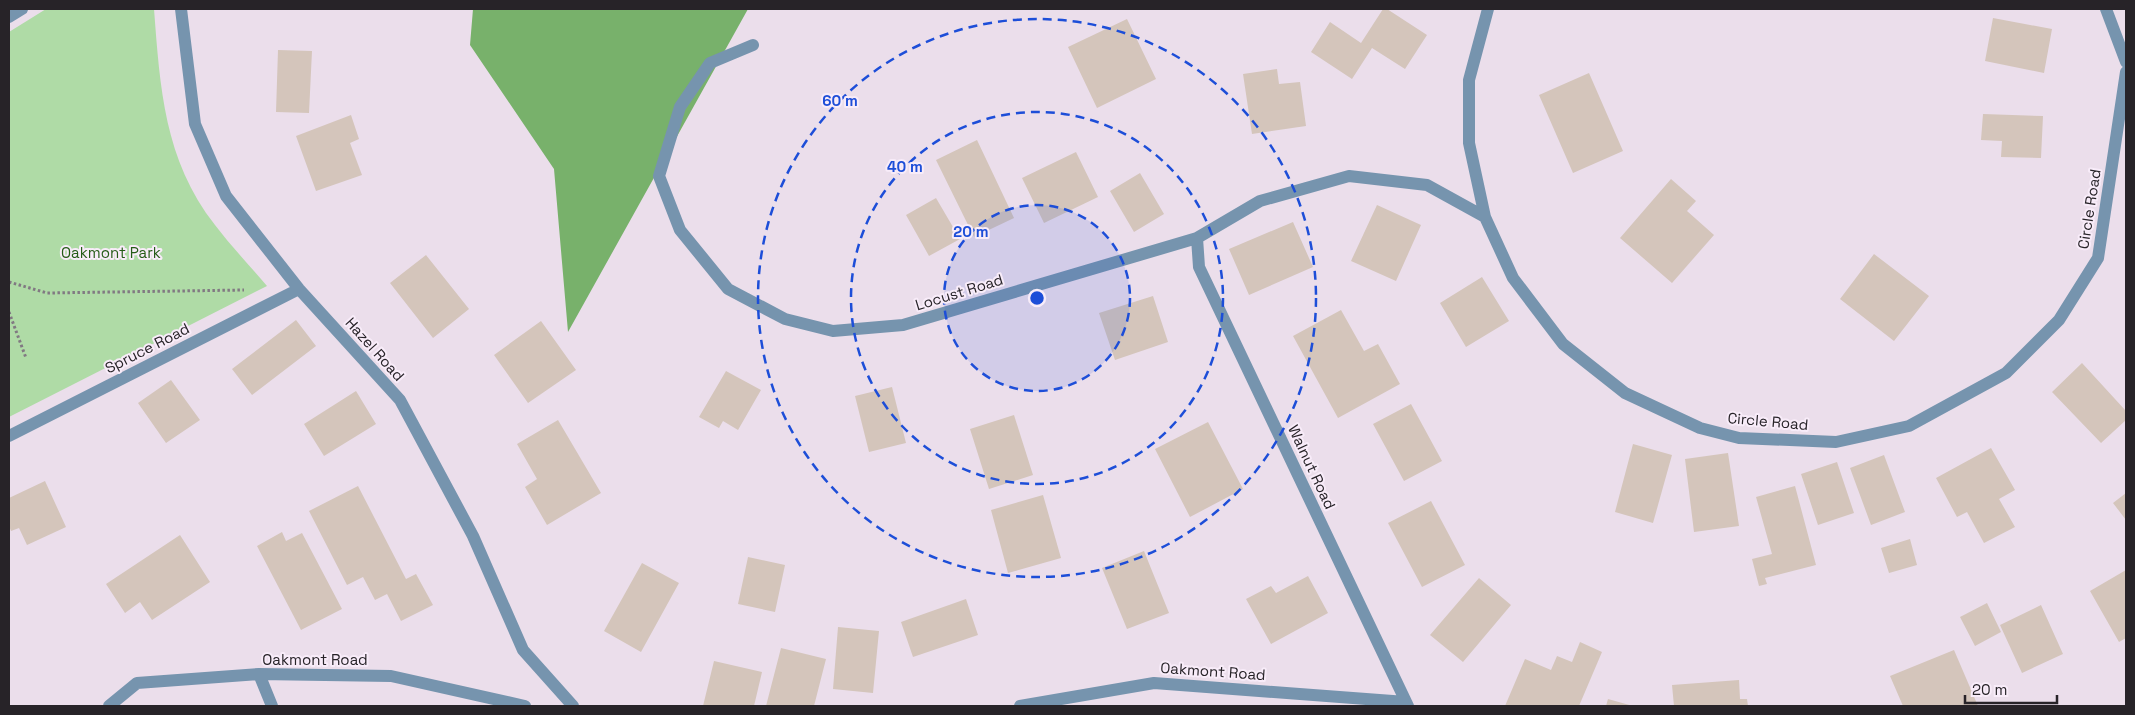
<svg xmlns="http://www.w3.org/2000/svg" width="2135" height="715" viewBox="0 0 2135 715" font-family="'Space Grotesk',sans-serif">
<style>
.green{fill:#afdba6}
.forest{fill:#78b16b}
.building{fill:#d4c5bb}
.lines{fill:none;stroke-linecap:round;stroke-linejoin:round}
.path{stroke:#817982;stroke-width:3;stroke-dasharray:2.5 2.5;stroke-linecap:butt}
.street{stroke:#7694ae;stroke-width:12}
.ring{fill:none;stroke:#1d4ed8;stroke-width:2.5;stroke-dasharray:9 6}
.labels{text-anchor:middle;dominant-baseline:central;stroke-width:4;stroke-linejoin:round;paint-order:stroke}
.street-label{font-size:15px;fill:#272328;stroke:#f8ecf9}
.park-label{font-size:15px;fill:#255c17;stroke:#f8ecf9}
.centre{fill:#1d4ed8;stroke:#f8ecf9;stroke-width:2.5}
.ring-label{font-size:15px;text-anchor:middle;font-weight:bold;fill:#1d4ed8;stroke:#f8ecf9;stroke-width:4;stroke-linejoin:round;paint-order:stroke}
</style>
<rect width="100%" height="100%" fill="#ebdeeb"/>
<!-- green -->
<path class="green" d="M46 9H154C160 87 164 160 215 225 231 246 250 266 267 286L9 417V32Z"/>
<!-- forest -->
<path class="forest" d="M473 9H748L568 332 554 169 470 45Z"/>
<!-- building -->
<path class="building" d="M1383 9H1387L1427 35 1405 69 1372 48 1352 79 1311 52 1330 22 1361 43Z
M1993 18 2052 29 2044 73 1985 61Z
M1127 19 1156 79 1097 108 1068 47Z
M278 50 312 51 309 113 276 112Z
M1277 69 1279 84 1300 82 1306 126 1252 134 1243 74Z
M1589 73 1623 151 1573 173 1539 95Z
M1983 114 2043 116 2041 158 2001 157 2002 141 1981 140Z
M351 115 359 139 350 143 362 175 316 191 296 136Z
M977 140 1014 218 974 237 936 160Z
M1076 152 1098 197 1044 223 1022 178Z
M1140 173 1164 214 1134 232 1110 191Z
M1671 179 1696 201 1687 211 1714 235 1672 283 1620 238Z
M936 198 960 239 929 256 906 215Z
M1377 205 1421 225 1396 281 1351 261Z
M1293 222 1313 267 1249 295 1229 249Z
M1874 254 1929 296 1894 341 1840 299Z
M426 255 469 309 433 338 390 283Z
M1482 277 1509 321 1466 347 1440 303Z
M1153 296 1168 342 1115 360 1099 313Z
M1341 310 1364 351 1378 344 1400 384 1338 418 1293 336Z
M296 320 316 346 252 395 232 369Z
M541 321 576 370 528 403 494 355Z
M2082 363 2126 411V420L2101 443 2052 392Z
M726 371 761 390 738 430 723 421 719 428 699 417Z
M171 380 200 420 166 443 138 403Z
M892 387 906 443 869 452 855 396Z
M356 391 376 424 324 456 304 424Z
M1411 404 1442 461 1404 481 1373 424Z
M1014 415 1033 475 989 489 970 429Z
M558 420 601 493 547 525 525 487 537 479 517 444Z
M1208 422 1243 489 1190 517 1155 449Z
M1633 444 1672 455 1653 523 1615 512Z
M1991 448 2015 490 1999 499 2015 527 1984 543 1967 512 1957 517 1936 478Z
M1728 453 1739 526 1694 532 1685 459Z
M1884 455 1905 512 1871 525 1850 468Z
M1837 462 1854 513 1818 525 1801 474Z
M45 481 66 527 27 545 19 528 11 531 9 526V498Z
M358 486 406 579 416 574 433 605 401 621 387 594 375 600 363 577 347 585 309 511Z
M1795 486 1816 565 1765 578 1767 584 1759 586 1752 559 1772 554 1756 497Z
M2126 493V520L2113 503Z
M1043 495 1061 558 1008 573 991 510Z
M1431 501 1465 565 1422 587 1388 523Z
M282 532 286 541 302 533 342 609 301 630 257 546Z
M180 535 210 582 152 620 140 602 125 613 106 584Z
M1910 539 1917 565 1889 573 1881 548Z
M1144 551 1169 613 1127 629 1102 568Z
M748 557 785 565 775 612 738 604Z
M642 563 679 583 641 652 604 631Z
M2126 570V638L2119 642 2090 591Z
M1308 576 1328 613 1271 644 1246 599 1271 586 1276 593Z
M1479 578 1511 605 1463 662 1430 635Z
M966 599 978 635 913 657 901 622Z
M1987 603 2001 632 1975 646 1960 617Z
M2041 605 2063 654 2022 673 2000 625Z
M838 627 879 631 873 693 833 689Z
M1580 642 1602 652 1579 706H1505L1525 659 1551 670 1557 656 1572 662Z
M781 648 826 659 814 706H766Z
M1954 650 1978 706H1903L1890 676Z
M714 661 762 672 754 706H703Z
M1739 680 1740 699H1747L1748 706H1674L1672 685Z
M1608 699 1633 706H1606Z"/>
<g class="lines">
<!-- path -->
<path class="path" d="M9 282 47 293 244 290
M9 312 26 358"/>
<!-- street -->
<path class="street" d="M181 9 195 124 226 196 299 289 400 400 473 536 523 650 573 706
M1488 9 1469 80V143L1485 217 1513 278 1563 344 1625 393 1700 428 1739 438 1836 442 1909 426 2006 373 2059 320 2098 258 2126 72
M2106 9 2126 62
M9 17 22 9
M753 45 710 63 680 107 659 176 680 230 728 289 785 319 833 331 903 325 1197 238 1260 201 1349 176 1427 185 1485 217
M1197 238 1199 267 1408 706
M9 436 299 289
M259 674 272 706
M109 706 137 683 259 674 391 676 525 706
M1020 706 1154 683 1406 702"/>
</g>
<!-- distance rings -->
<circle cx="1037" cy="298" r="93" fill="#1d4ed8" fill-opacity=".12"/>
<g class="ring">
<circle cx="1037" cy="298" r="93"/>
<circle cx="1037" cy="298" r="186"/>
<circle cx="1037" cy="298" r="279"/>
</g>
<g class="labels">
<!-- street labels -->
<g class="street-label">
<text transform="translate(2089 209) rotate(-81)">Circle Road</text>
<text transform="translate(959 292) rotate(-17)">Locust Road</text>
<text transform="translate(147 348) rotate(-27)">Spruce Road</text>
<text transform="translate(375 349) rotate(48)">Hazel Road</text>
<text transform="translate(1768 421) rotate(5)">Circle Road</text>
<text transform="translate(1312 467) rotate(65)">Walnut Road</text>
<text x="315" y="659">Oakmont Road</text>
<text transform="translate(1213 671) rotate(4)">Oakmont Road</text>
</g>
<!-- park labels -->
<g class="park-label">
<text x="111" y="252">Oakmont Park</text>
</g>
</g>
<circle cx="1037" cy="298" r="8" class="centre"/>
<g class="ring-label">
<text x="840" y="106">60 m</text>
<text x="905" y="172">40 m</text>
<text x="971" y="237">20 m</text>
</g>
<!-- border -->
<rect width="2135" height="715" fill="none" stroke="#272328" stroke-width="20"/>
<!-- scale -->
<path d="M1965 695v8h92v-8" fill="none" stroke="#272328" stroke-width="2.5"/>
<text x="1972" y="695" font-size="15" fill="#272328" stroke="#f8ecf9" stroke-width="4" paint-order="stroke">20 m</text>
</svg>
